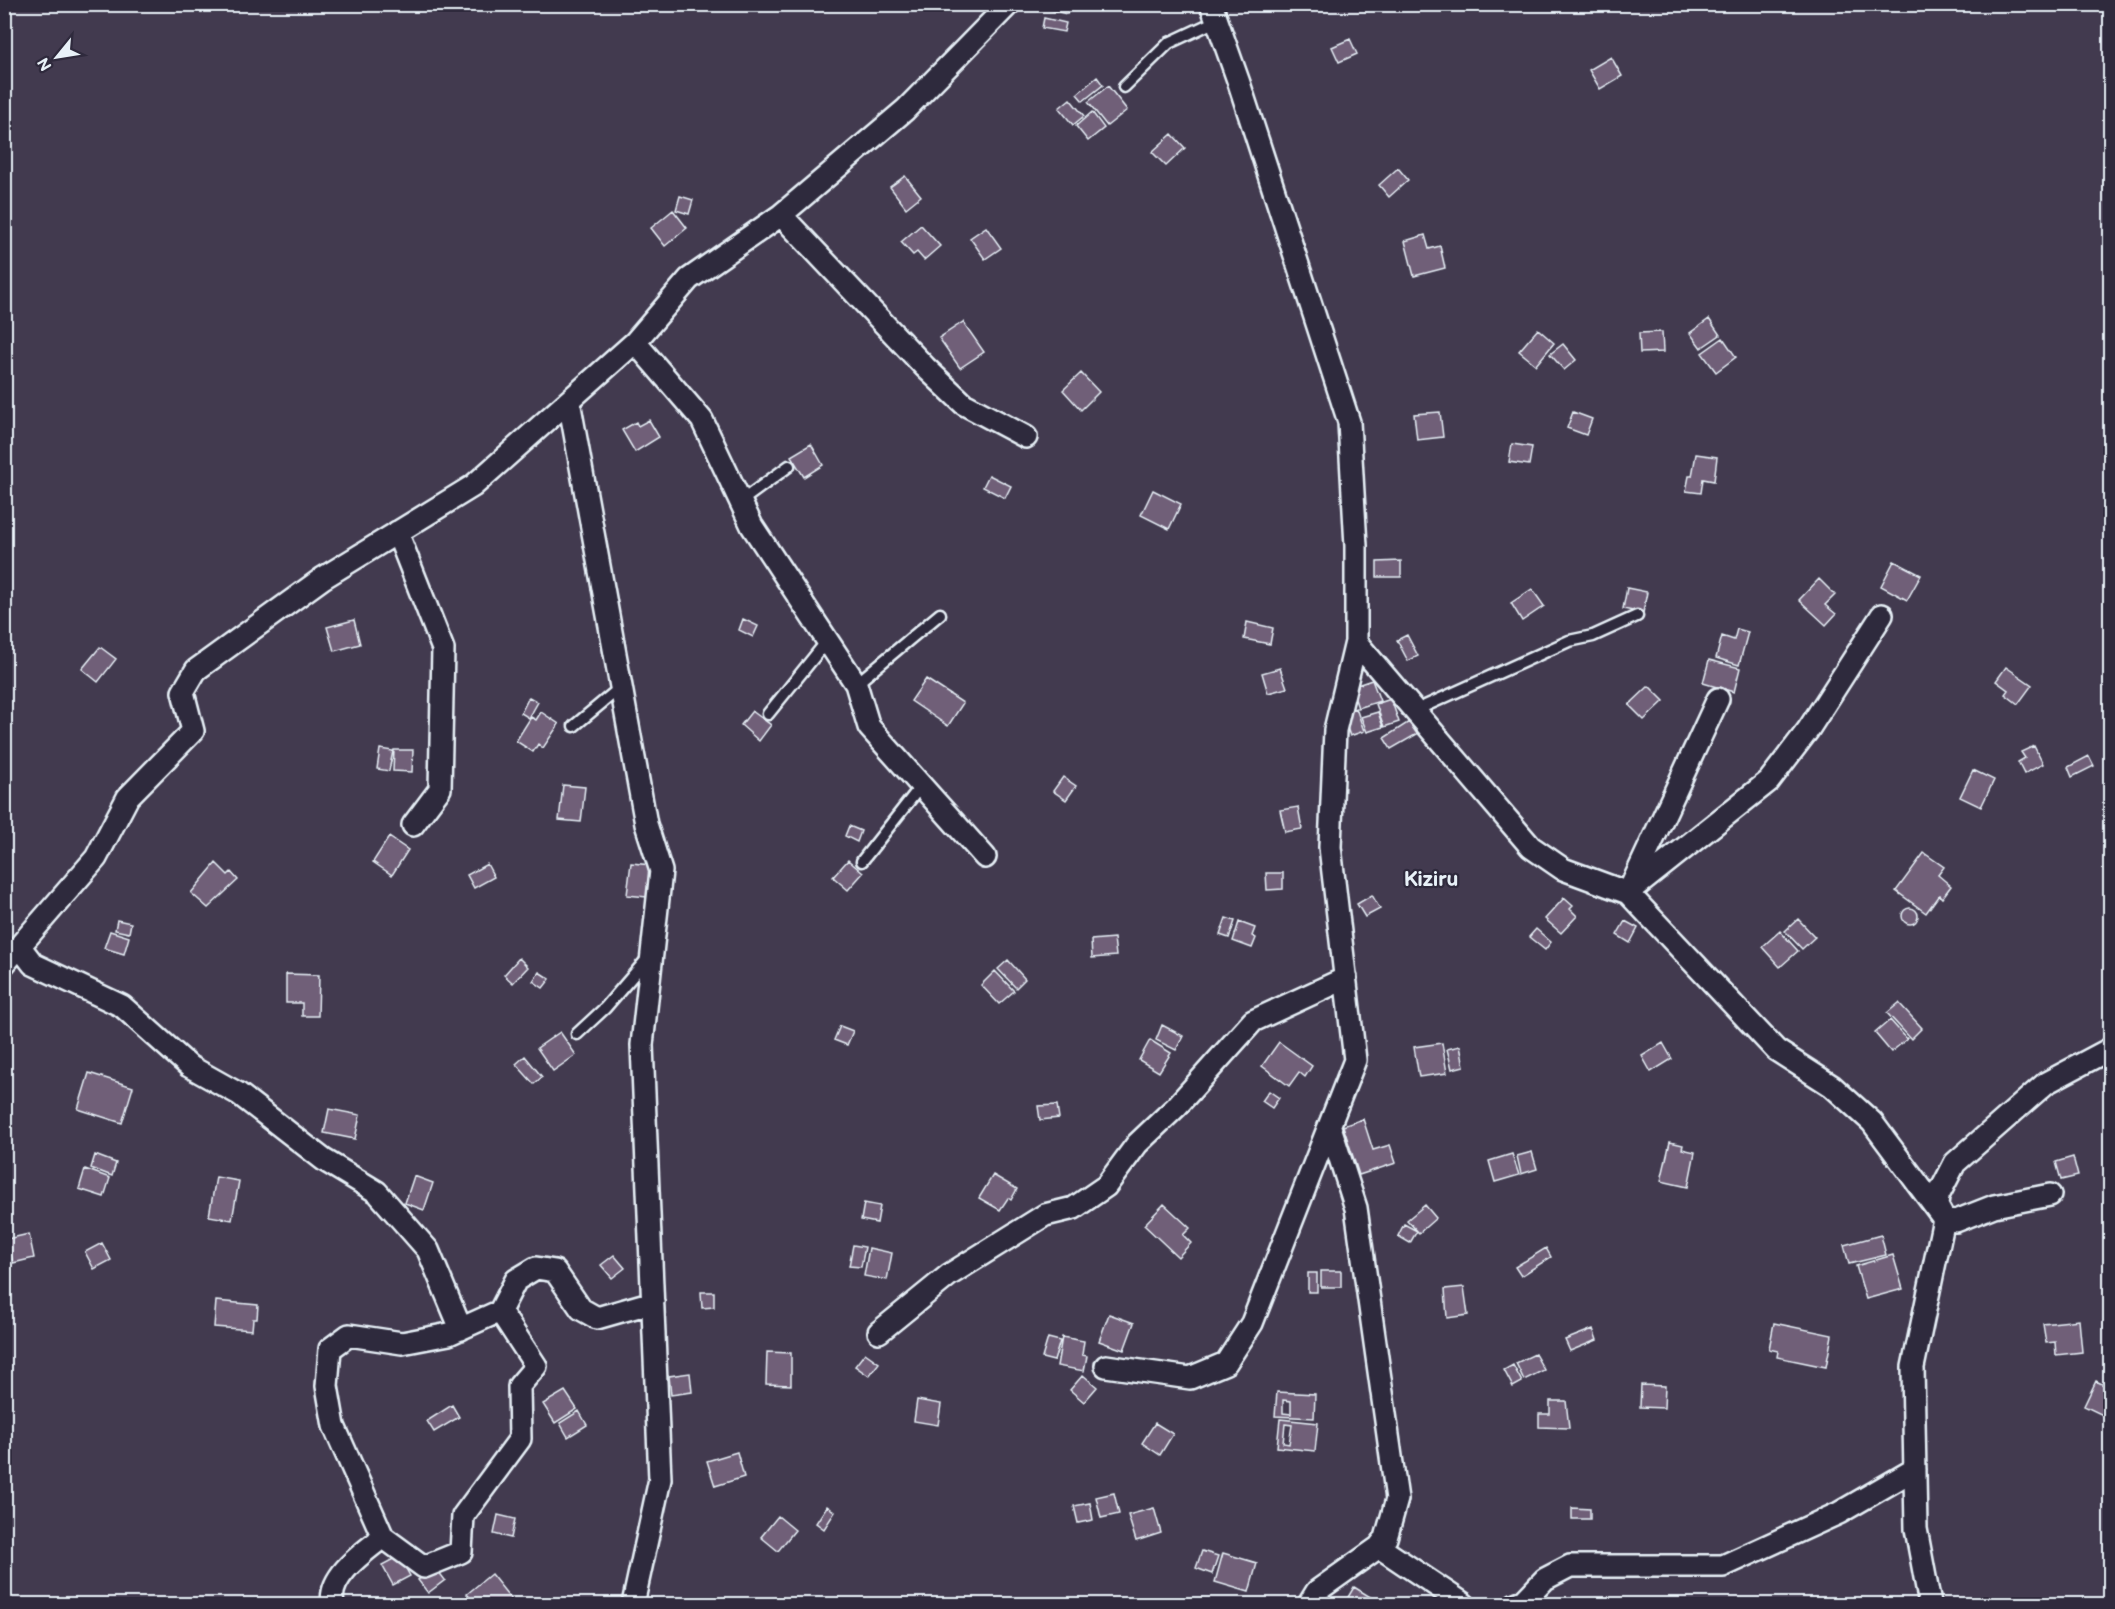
<svg xmlns="http://www.w3.org/2000/svg" width="2115" height="1609" viewBox="0 0 2115 1609" font-family="'Balsamiq Sans',sans-serif">
<style>
.building{fill:#705e78;stroke:#e8f1f8;stroke-width:1.5;fill-rule:evenodd}
.lines{fill:none;stroke-linecap:round;stroke-linejoin:round}
.lane-casing{stroke:#e8f1f8;stroke-width:15}
.street-casing{stroke:#e8f1f8;stroke-width:26}
.lane{stroke:#2f2a3d;stroke-width:10}
.street{stroke:#2f2a3d;stroke-width:21}
.labels{text-anchor:middle;dominant-baseline:central;stroke-width:4.5;stroke-linejoin:round;paint-order:stroke}
.quarter-label{font-size:21px;font-weight:bold;fill:#e8f1f8;stroke:#2f2a3d}
</style>
<rect width="100%" height="100%" fill="#423a4f"/>
<filter id="ink" filterUnits="userSpaceOnUse"><feTurbulence type="fractalNoise" baseFrequency=".0167" numOctaves="2"/><feDisplacementMap in="SourceGraphic" scale="12" xChannelSelector="R" yChannelSelector="G"/><feConvolveMatrix kernelMatrix="1 2 1 2 8 2 1 2 1" color-interpolation-filters="sRGB"/></filter>
<g filter="url(#ink)">
<!-- building -->
<path class="building" d="M1047 4H1070L1067 14 1046 9Z
M1044 18 1066 23 1064 32 1042 28Z
M1350 39 1357 54 1339 62 1332 47Z
M1611 57 1622 76 1600 89 1589 70Z
M1097 77 1103 85 1083 101 1077 94Z
M1108 86 1127 110 1107 126 1088 102Z
M1070 99 1084 116 1073 125 1059 108Z
M1092 112 1104 128 1088 141 1076 126Z
M1172 134 1185 148 1166 166 1152 152Z
M1398 168 1408 180 1389 197 1379 185Z
M905 176 921 196 906 208 890 187Z
M680 196 693 200 689 214 676 210Z
M673 210 687 228 665 246 651 228Z
M921 225 940 246 924 260 917 252 913 255 901 242Z
M986 227 1001 248 985 259 970 238Z
M1425 235 1429 249 1440 246 1445 268 1414 276 1405 241Z
M1709 319 1720 335 1701 348 1690 333Z
M963 322 984 352 960 368 939 338Z
M1538 329 1554 343 1536 365 1519 351Z
M1662 332 1663 352 1640 353 1639 333Z
M1723 338 1736 357 1716 372 1702 353Z
M1563 344 1576 360 1564 370 1550 354Z
M1081 373 1099 392 1081 410 1063 390Z
M1440 412 1443 437 1417 440 1414 414Z
M1573 412 1592 419 1586 435 1567 428Z
M649 420 659 437 635 452 622 430 636 422 638 426Z
M811 444 823 465 804 477 791 456Z
M1512 444 1532 447 1529 465 1509 462Z
M1696 454 1717 457 1714 481 1703 479 1701 493 1686 491 1689 476H1692Z
M989 475 1011 486 1005 498 983 487Z
M1153 490 1181 504 1169 529 1141 515Z
M1401 561V577H1377V562Z
M1894 561 1921 575 1907 600 1881 586Z
M1819 579 1835 595 1825 605 1836 614 1826 625 1799 600Z
M1627 588 1647 592 1643 613 1623 609Z
M1532 589 1544 606 1522 621 1511 603Z
M743 619 758 626 753 637 739 630Z
M354 620 360 644 334 651 327 627Z
M1247 622 1273 628 1270 644 1244 639Z
M1737 629 1748 632 1739 665 1716 658 1722 636 1734 640Z
M1407 635 1418 656 1408 661 1397 640Z
M100 647 116 659 98 682 82 669Z
M1709 660 1740 668 1734 692 1703 683Z
M2006 667 2032 685 2018 704 2005 694 2008 690 1996 681Z
M1280 668 1287 688 1268 693 1262 673Z
M926 679 963 703 948 726 911 701Z
M1372 680 1380 701 1358 708 1351 687Z
M1649 686 1664 701 1644 720 1629 705Z
M529 697 538 702 529 718 521 713Z
M1391 699 1399 722 1384 727 1376 704Z
M1356 708 1364 731 1350 736 1342 713Z
M752 711 771 725 759 741 741 725Z
M541 712 559 724 543 748 538 744 533 752 516 741 531 717 536 720Z
M1378 712 1383 727 1367 732 1361 717Z
M1409 722 1417 734 1391 749 1384 738Z
M2034 746 2043 764 2024 774 2018 762 2025 758 2021 752Z
M380 749 393 751 389 771 377 769Z
M394 750H413L412 772 393 771Z
M2089 756 2094 766 2072 777 2068 767Z
M1973 770 1994 780 1981 807 1960 797Z
M1063 777 1076 786 1066 800 1053 791Z
M563 785 585 787 581 822 559 820Z
M1298 807 1302 829 1285 832 1280 810Z
M849 826 861 831 857 842 845 836Z
M389 837 408 850 392 875 373 862Z
M1924 853 1944 867 1938 875 1951 886 1942 898 1939 895 1926 913 1896 891Z
M848 860 863 873 848 890 833 877Z
M216 863 228 875 231 872 238 880 208 908 191 893Z
M631 863 651 865 647 897 627 895Z
M487 864 494 877 474 888 467 875Z
M1266 873H1283V889L1267 890Z
M1372 895 1380 909 1365 917 1357 904Z
M1564 898 1573 906 1570 909 1577 916 1561 933 1545 919Z
M1902 916a8 8 0 1 1 16 0a8 8 0 1 1-16 0Z
M1226 918 1235 921 1229 938 1220 935Z
M1798 919 1815 937 1802 949 1785 931Z
M117 920 131 923 129 933 115 930Z
M1625 921 1638 928 1630 943 1617 935Z
M1239 922 1255 928 1252 936 1256 938 1252 948 1233 941Z
M1536 929 1551 942 1545 950 1529 937Z
M110 931 129 937 124 954 104 948Z
M1780 931 1798 951 1780 967 1762 947Z
M1114 938 1116 956 1092 958 1091 940Z
M519 958 528 967 513 983 504 975Z
M1008 960 1025 979 1016 988 998 969Z
M995 971 1014 991 999 1004 981 985Z
M539 972 550 979 543 988 533 981Z
M286 974 319 975 318 1016H302V1003H286Z
M1899 1003 1922 1028 1911 1039 1887 1013Z
M1890 1020 1907 1039 1891 1052 1875 1033Z
M1162 1025 1183 1036 1176 1050 1156 1040Z
M840 1026 853 1031 847 1045 834 1040Z
M560 1032 576 1055 553 1071 537 1048Z
M1150 1040 1171 1053 1159 1072 1139 1060Z
M1279 1042 1312 1066 1305 1077 1299 1072 1289 1086 1262 1066Z
M1442 1043 1447 1073 1419 1077 1414 1047Z
M1663 1043 1672 1059 1651 1072 1642 1056Z
M1460 1046 1464 1066 1452 1069 1447 1049Z
M525 1056 542 1077 534 1084 516 1064Z
M89 1073 133 1087 122 1123 78 1109Z
M1269 1091 1279 1098 1272 1108 1262 1101Z
M1057 1105 1059 1118 1040 1120 1038 1106Z
M329 1109 360 1115 355 1139 324 1133Z
M1363 1119 1373 1150 1390 1145 1396 1163 1359 1175 1343 1126Z
M1670 1142 1683 1145 1682 1149 1695 1152 1688 1187 1661 1181Z
M1532 1152 1537 1169 1521 1174 1517 1156Z
M1512 1154 1519 1175 1495 1182 1489 1161Z
M95 1155 116 1163 112 1176 91 1168Z
M2073 1157 2078 1176 2061 1180 2056 1162Z
M85 1169 110 1178 104 1197 79 1189Z
M993 1175 1017 1189 1011 1200 1008 1198 1000 1210 979 1198Z
M414 1176 433 1183 424 1210 405 1203Z
M216 1177 239 1181 232 1220 209 1216Z
M864 1203 880 1206 877 1223 861 1220Z
M1164 1204 1190 1228 1183 1235 1191 1243 1178 1257 1144 1225Z
M1425 1205 1436 1218 1419 1233 1407 1220Z
M1404 1224 1417 1231 1410 1243 1398 1236Z
M29 1234 34 1258 13 1263 7 1239Z
M1881 1235 1886 1255 1849 1264 1844 1245Z
M102 1243 111 1260 94 1269 85 1252Z
M853 1245 865 1247 861 1267 849 1266Z
M869 1248 892 1253 887 1280 864 1276Z
M1546 1248 1551 1257 1521 1276 1515 1267Z
M614 1255 625 1268 612 1278 601 1265Z
M1893 1255 1903 1289 1866 1299 1856 1266Z
M1321 1271H1341V1287H1321Z
M1308 1273H1317V1292H1308Z
M1464 1287 1468 1315 1447 1318 1445 1289Z
M701 1292H714V1307L702 1308Z
M216 1301 258 1305 257 1319H253L252 1330 214 1327Z
M1109 1314 1134 1323 1124 1350 1099 1341Z
M2079 1320 2082 1352 2056 1355 2055 1342 2046 1343 2043 1324Z
M1774 1323 1832 1335 1826 1367 1777 1357 1778 1351 1769 1349Z
M1593 1329 1597 1340 1570 1351 1565 1340Z
M1062 1337 1084 1341 1082 1355 1087 1356 1084 1371 1057 1366Z
M1048 1338 1060 1341 1054 1361 1042 1358Z
M767 1352 791 1353V1385L766 1384Z
M865 1353 879 1363 869 1376 855 1366Z
M1535 1354 1544 1370 1524 1380 1516 1363Z
M1513 1365 1522 1382 1513 1387 1504 1370Z
M690 1373 692 1392 671 1395 669 1376Z
M1083 1375 1097 1387 1084 1402 1070 1390Z
M2096 1381 2110 1388V1410L2107 1417 2084 1406Z
M1641 1385 1665 1386 1664 1408 1640 1407Z
M565 1391 577 1409 555 1423 543 1404Z
M1277 1392 1315 1394 1314 1418 1275 1416ZM1283 1400 1291 1401V1414L1283 1413Z
M917 1400 941 1404 938 1425 914 1421Z
M1550 1401H1566L1569 1428 1539 1427V1414H1550Z
M452 1405 459 1417 434 1432 427 1421Z
M579 1411 587 1425 568 1437 560 1423Z
M1280 1419 1318 1423 1315 1451 1277 1447ZM1285 1424 1292 1425 1289 1444 1283 1443Z
M1155 1423 1173 1434 1160 1455 1142 1443Z
M737 1452 744 1477 715 1486 707 1461Z
M1114 1493 1119 1514 1101 1518 1096 1497Z
M1090 1503 1093 1520 1078 1523 1074 1506Z
M827 1506 835 1512 824 1529 816 1523Z
M1154 1508 1161 1533 1136 1541 1128 1515Z
M1572 1508 1590 1509V1519H1572Z
M498 1515 515 1519 511 1538 494 1534Z
M778 1516 795 1530 778 1551 761 1537Z
M1202 1551 1218 1556 1212 1574 1196 1568Z
M1223 1553 1257 1563 1249 1592 1215 1582Z
M399 1556 410 1576 393 1585 382 1565Z
M435 1567 445 1580 428 1593 418 1580Z
M491 1574 512 1600 506 1604H475L467 1594Z
M1354 1587 1372 1598 1368 1604H1344Z"/>
<g class="lines">
<defs>
<path id="lane" d="M1124 87 1169 43 1216 21
M740 502 789 466
M856 684 940 614
M1414 711 1569 641 1593 636 1637 616
M768 714 827 641
M574 726 621 687
M862 861 921 786
M577 1034 605 1008 648 958"/>
<path id="street" d="M781 215 925 367 964 404 1026 437
M635 342 702 420 752 526 856 684 869 727 985 857
M569 401 646 824 661 871 642 1045 660 1479 633 1604
M397 532 443 649 440 789 413 825
M1356 642 1531 847 1563 869 1628 893 1776 1050 1832 1086 1872 1122 1944 1219 1913 1367 1916 1529 1930 1604
M1630 889 1718 699
M1628 893 1769 781 1808 730 1882 615
M20 947 33 964 122 1006 189 1066 239 1094 324 1160 377 1192 428 1250 461 1329
M4 964 96 858 128 797 193 731 183 692 196 670 323 578 473 486 635 342 689 279 781 215 905 110 1009 4
M2050 1195 1994 1206 1956 1221 1944 1219 1937 1206 1938 1196 1955 1163 2046 1083 2110 1049
M879 1332 949 1275 1045 1215 1074 1208 1106 1186 1137 1144 1176 1107 1253 1021 1346 978
M1106 1366 1190 1378 1226 1363 1252 1323 1355 1060 1330 847 1335 730 1356 642V546L1349 422 1239 83 1211 4
M383 1537 424 1567 461 1552 463 1516 520 1439 519 1386 536 1366 500 1311
M1379 1547 1464 1604
M333 1604C327 1577 364 1552 383 1537L334 1426 327 1386 330 1349 349 1335 402 1343 449 1334 500 1311 516 1280 536 1268 555 1271 581 1309 597 1318 653 1302
M1309 1604 1317 1591 1379 1547 1386 1538 1397 1499 1356 1208 1330 1127
M1515 1604 1525 1600 1545 1579 1570 1566H1723L1839 1513 1915 1469"/>
</defs>
<!-- lane casing -->
<use href="#lane" class="lane-casing"/>
<!-- street casing -->
<use href="#street" class="street-casing"/>
<!-- lane -->
<use href="#lane" class="lane"/>
<!-- street -->
<use href="#street" class="street"/>
</g>
</g>
<g class="labels">
<!-- quarter labels -->
<g class="quarter-label">
<text x="1431" y="879">Kiziru</text>
</g>
</g>
<!-- margin -->
<rect width="2115" height="1609" fill="none" stroke="#2f2a3d" stroke-width="24"/>
<rect x="12" y="12" width="2091" height="1585" fill="none" stroke="#e8f1f8" stroke-width="2" filter="url(#ink)"/>
<!-- north arrow -->
<g transform="translate(57 57) rotate(240)" stroke="#2f2a3d" stroke-width="4.5" paint-order="stroke">
<path d="M0-4.5L10 22L0 15L-10 22Z" fill="#e8f1f8"/>
<text y="-9" font-size="16" font-weight="bold" text-anchor="middle" fill="#e8f1f8">N</text>
</g>
</svg>
